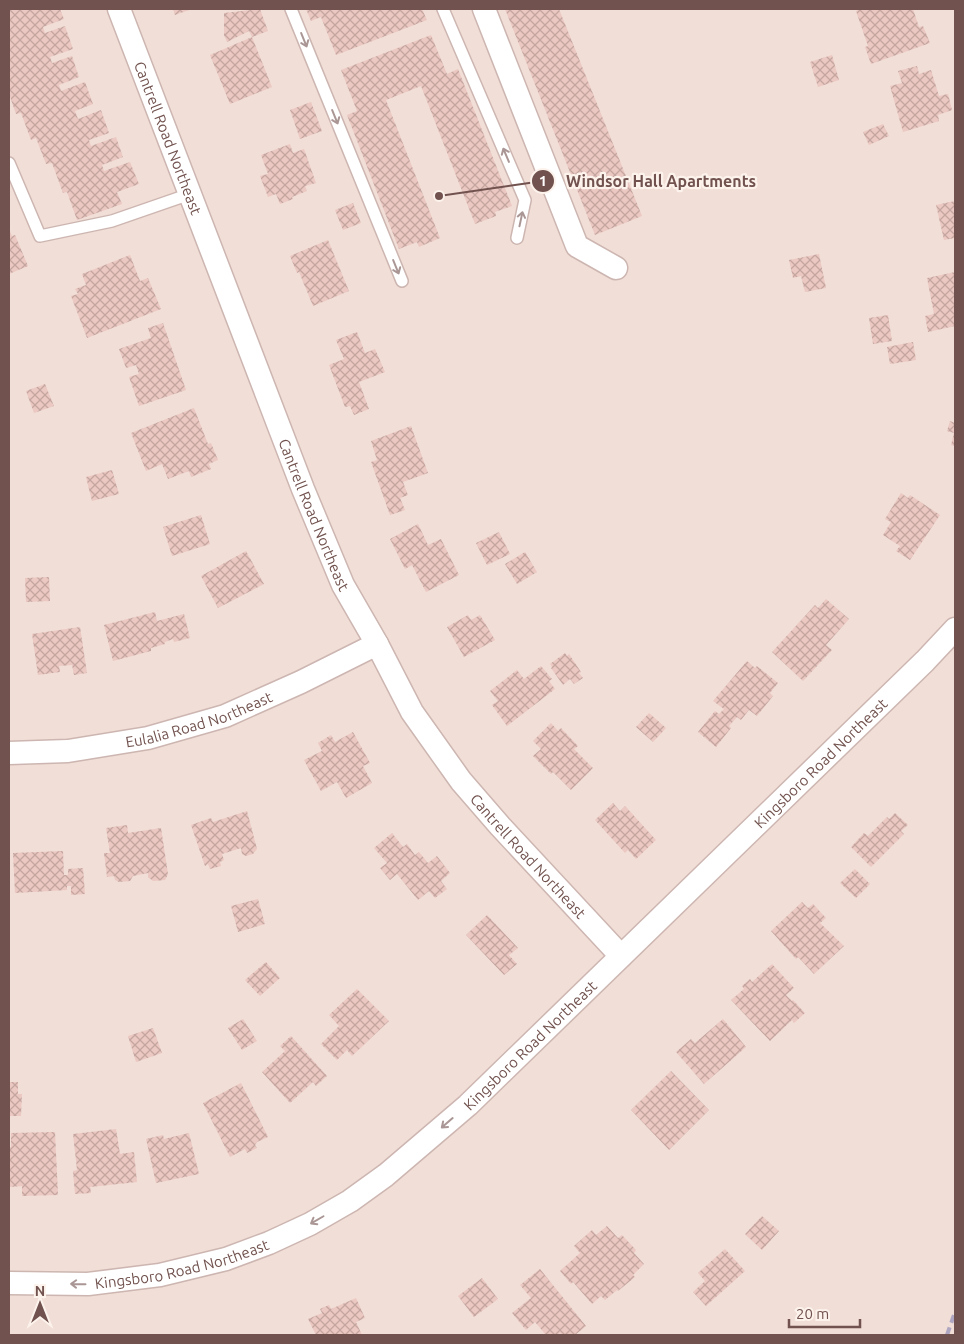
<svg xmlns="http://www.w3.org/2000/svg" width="964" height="1344" viewBox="0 0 964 1344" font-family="Ubuntu,sans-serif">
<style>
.residential{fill:#f1ded6}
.building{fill:url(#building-cross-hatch)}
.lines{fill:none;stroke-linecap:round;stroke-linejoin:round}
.service-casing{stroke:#cdb6b1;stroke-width:14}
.minor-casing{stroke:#cdb6b1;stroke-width:25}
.service{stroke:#fff;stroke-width:11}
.minor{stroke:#fff;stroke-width:22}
.rail{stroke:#afa7c2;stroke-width:4;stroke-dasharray:8 5;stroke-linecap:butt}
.oneway{stroke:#aa9795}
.labels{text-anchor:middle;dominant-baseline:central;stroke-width:4.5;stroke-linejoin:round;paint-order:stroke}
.street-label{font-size:15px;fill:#71524e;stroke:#fdf3ed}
.leader{fill:none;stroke:#71524e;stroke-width:2}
.callout-dot{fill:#71524e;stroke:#fdf3ed;stroke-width:2}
.mark-label{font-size:15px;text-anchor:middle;font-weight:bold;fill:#fff}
.callout-label{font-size:16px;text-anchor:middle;font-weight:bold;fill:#71524e;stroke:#fdf3ed;stroke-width:4.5;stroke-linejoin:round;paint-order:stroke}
</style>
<defs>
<pattern id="building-cross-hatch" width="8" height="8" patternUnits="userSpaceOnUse" patternTransform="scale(1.25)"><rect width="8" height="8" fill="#ecc8c2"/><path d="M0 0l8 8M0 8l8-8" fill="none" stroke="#c4a5a0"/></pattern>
</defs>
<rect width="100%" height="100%" fill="#faeee7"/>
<!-- residential -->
<path class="residential" d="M9 9H955V1335H9Z"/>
<!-- building -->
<path class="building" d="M9 9H60L64 19 43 27 45 33 65 26 73 49 50 57 52 63 72 56 79 77 59 85 61 91 85 82 93 104 75 111 78 119 101 110 109 133 89 140 91 146 116 137 123 157 102 165 104 171 130 162 139 184 117 192 122 204 77 220 67 192 63 193 52 163 46 164 36 138 31 140 21 113 16 114 9 94Z
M173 9H192L175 15Z
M260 9 268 31 252 37 249 31 227 42 224 35V13Z
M306 9H422L427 20 336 55 321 17 311 21Z
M505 9H559L642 216 595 235Z
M861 9H913L919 27 923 26 930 43 871 64 865 47 868 46 856 11Z
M431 35 447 74 458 69 512 206 495 212 496 216 475 224 421 86 386 100 440 238 419 247 417 242 399 249 347 115 357 111 341 70Z
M252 37 272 87 230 104 210 55Z
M832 55 839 80 818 87 810 62Z
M917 66 919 74 931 70 939 96 948 94 952 110 938 115 939 121 903 132 890 86 902 83 898 71Z
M311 102 322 131 300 139 290 110Z
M883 124 889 136 869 145 863 132Z
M290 144 293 153 304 149 316 183 305 186 307 191 292 197 293 199 280 204 276 194 268 197 260 176 268 174 261 155Z
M955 201V238L944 240 936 205Z
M353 203 361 223 343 230 335 210Z
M9 229 12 236 15 235 28 266 9 274Z
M328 240 349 291 313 306 299 272 297 273 290 256Z
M819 254 826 288 805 292 801 276 793 278 789 260Z
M130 255 140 281 148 278 161 309 87 338 71 296 78 294 75 289 86 285 82 274Z
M955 272V326L928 332 925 316 934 314 927 278Z
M888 315 892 341 873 344 869 318Z
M163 323 186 390 139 406 129 377 139 374 136 365 126 368 119 349 151 338 148 328Z
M357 332 365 353 375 349 385 372 359 382 369 409 354 415 350 406 345 407 329 365 344 359 336 340Z
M913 342 916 360 890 364 887 347Z
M45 384 54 406 34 413 26 391Z
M194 408 208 444 211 443 218 460 209 464 211 469 191 477 189 471 168 479 162 464 146 471 131 433Z
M950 421 955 423V446L951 445 954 433 947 431Z
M411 426 428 473 403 482 408 495 400 498 405 510 390 515 371 462 377 460 371 441Z
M112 470 119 494 92 501 86 477Z
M901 493 908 498 910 495 940 515 910 560 896 551 900 546 883 535 891 522 885 519Z
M201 515 210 544 172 556 163 527Z
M418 524 428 545 441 539 459 575 426 592 412 565 405 569 390 539Z
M499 532 510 554 487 565 476 543Z
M246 551 264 584 218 608 201 576Z
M525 552 537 572 517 584 505 564Z
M49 577 50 601 26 602 25 578Z
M826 599 849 619 826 645 832 650 803 681 772 652 815 605 818 608Z
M155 612 157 621 184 614 190 638 174 642 173 639 165 642V644L151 648V651L113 661 104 625Z
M468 615 471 620 480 615 495 640 464 657 447 627Z
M80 627 87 673 74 675 72 665 59 666 60 672 38 675 32 634Z
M565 653 567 656 569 654 581 672 579 673 583 678 574 684 570 679 563 685 551 668 552 667 550 664Z
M747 661 755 668 757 666 778 683 770 693 773 696 757 716 749 710 741 720 737 717 729 726 731 728 716 747 698 732 715 711 719 714 724 709 713 701Z
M541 666 552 679 549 681 555 689 507 726 492 705 498 701 490 691 517 670 524 679Z
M649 713 666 728 653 742 636 727Z
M551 723 558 731 561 728 578 746 574 749 593 768 571 790 553 772 551 774 533 756 541 749 533 741Z
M353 732 370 763 363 766 372 783 346 798 337 782 321 791 304 760 322 751 318 743 331 735 335 742Z
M613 803 620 811 625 806 656 840 636 859 628 850 625 853 595 820Z
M247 811 257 849 253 854 246 856 242 854 241 848 222 854 224 860 220 862 221 866 210 869 208 864 205 866 191 825 211 818 213 822Z
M895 813 908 825 901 831 904 834 871 867 851 847 864 833 868 836 887 817 889 819Z
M127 825 128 833 161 828 168 874 165 880 153 881 148 877V873L133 876 130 881 119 882 115 880 114 876 107 877 104 853H110L106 828Z
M392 833 403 847 407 844 415 855 419 852 428 863 437 856 450 873 441 881 447 889 435 898 429 891 418 900 397 874 390 880 380 868 387 863 374 848Z
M63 851 64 875H68V869L83 868 85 894 71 895V886H67V890L15 893 13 853Z
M855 869 870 884 856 898 840 883Z
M258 899 265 924 238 932 231 906Z
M802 902 808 908 813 904 826 918 820 923 844 946 814 974 798 957 796 959 771 931Z
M487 915 518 948 509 955 517 964 504 975 466 935Z
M266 962 280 978 260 996 245 980Z
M772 964 794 988 786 995 792 1001 793 1000 805 1013 794 1023 792 1020 770 1041 731 1000 744 989 742 986 750 979 752 982Z
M357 989 389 1021 352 1056 347 1050 337 1060 321 1044 339 1026 329 1015Z
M243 1019 257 1041 242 1050 228 1028Z
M723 1019 746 1047 704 1084 676 1052 691 1039 695 1043Z
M153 1028 162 1053 136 1062 128 1036Z
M291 1036 327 1076 316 1086 313 1082 290 1103 262 1072 285 1051 280 1046Z
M671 1071 709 1110 669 1150 631 1110Z
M9 1082H18V1094H22L21 1116H9Z
M241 1083 268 1137 257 1142 255 1145 257 1148 247 1153 245 1149 230 1157 203 1103Z
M116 1129 120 1154 134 1152 137 1182 90 1187 91 1193 75 1194 73 1171 77 1170 73 1134Z
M55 1132 58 1195 22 1196V1186L10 1187 9 1148 11 1147V1133Z
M189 1133 199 1174 156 1183 146 1139 163 1135 164 1139Z
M762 1216 779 1231 762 1250 745 1234Z
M607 1226 618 1238 622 1235 636 1250 634 1253 644 1264 633 1275 635 1277 618 1291 617 1290 605 1300 601 1296 592 1304 573 1282 571 1284 560 1271 580 1253 574 1246 592 1230 596 1235Z
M725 1249 745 1271 706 1306 693 1292 705 1281 698 1273Z
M540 1269 586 1326 575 1335H562L560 1333 557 1335H546L535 1322 526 1330 512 1313 531 1298 520 1285Z
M482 1278 498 1299 474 1317 458 1296Z
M356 1298 365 1318 356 1322 362 1335H316L308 1319 322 1313 320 1309 329 1305 331 1309Z"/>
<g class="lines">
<defs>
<path id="service" d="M291 9 402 281
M443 9 525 200 517 238
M9 163 40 236 112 221 190 194"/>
<g id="minor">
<path id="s1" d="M119 9 303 489 343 585 377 644 412 712 461 781 500 826 621 956"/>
<path d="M484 9 577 246 616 268"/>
<path id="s2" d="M9 753 68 751 148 738 225 716 301 682 377 644"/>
<path id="s3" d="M9 1283 88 1284 160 1275 226 1259 269 1243 310 1224 350 1201 386 1175 468 1105 925 661 955 629"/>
</g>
</defs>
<!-- service casing -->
<use href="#service" class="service-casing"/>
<!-- minor casing -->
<use href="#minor" class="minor-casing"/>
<!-- service -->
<use href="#service" class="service"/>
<!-- minor -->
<use href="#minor" class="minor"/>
<!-- rail -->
<path class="rail" d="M947 1335 955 1312"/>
</g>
<!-- one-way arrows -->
<defs><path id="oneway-shaft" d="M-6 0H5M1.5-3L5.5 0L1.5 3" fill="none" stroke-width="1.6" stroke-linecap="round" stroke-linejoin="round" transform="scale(1.25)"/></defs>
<g class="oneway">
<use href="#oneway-shaft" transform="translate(304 40) rotate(68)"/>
<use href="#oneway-shaft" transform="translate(335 117) rotate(68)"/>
<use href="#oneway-shaft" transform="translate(506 155) rotate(-113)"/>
<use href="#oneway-shaft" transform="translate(521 219) rotate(-78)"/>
<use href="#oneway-shaft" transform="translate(396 267) rotate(68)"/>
<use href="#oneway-shaft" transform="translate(447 1123) rotate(139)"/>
<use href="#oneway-shaft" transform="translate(317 1220) rotate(150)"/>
<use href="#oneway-shaft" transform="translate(78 1284) rotate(-179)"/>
</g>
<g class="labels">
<!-- street labels -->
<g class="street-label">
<text stroke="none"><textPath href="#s1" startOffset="138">Cantrell Road Northeast</textPath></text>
<text stroke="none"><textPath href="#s1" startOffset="542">Cantrell Road Northeast</textPath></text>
<text stroke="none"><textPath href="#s2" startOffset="194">Eulalia Road Northeast</textPath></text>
<text stroke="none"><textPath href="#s3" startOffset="1000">Kingsboro Road Northeast</textPath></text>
<text stroke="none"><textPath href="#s1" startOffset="948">Cantrell Road Northeast</textPath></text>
<text stroke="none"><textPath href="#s3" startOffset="595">Kingsboro Road Northeast</textPath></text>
<text stroke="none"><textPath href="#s3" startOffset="175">Kingsboro Road Northeast</textPath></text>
</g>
</g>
<!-- callouts -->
<path class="leader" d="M439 196L543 181"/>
<g class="callout-dot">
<circle cx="439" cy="196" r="5"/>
<circle cx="543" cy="181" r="12"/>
</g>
<g class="mark-label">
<text x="543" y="186">1</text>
</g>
<g class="callout-label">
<text x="661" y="187">Windsor Hall Apartments</text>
</g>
<!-- border -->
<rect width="964" height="1344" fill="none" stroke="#71524e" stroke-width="20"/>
<!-- north arrow -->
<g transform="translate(40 1304)" stroke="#fdf3ed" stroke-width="4" paint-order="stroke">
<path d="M0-4L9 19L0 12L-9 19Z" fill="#71524e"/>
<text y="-8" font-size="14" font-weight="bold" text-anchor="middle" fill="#71524e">N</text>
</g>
<!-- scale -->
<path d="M789 1319v8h71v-8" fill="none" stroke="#71524e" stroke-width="2.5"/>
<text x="796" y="1319" font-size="15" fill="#71524e" stroke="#fdf3ed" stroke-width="4" paint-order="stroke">20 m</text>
</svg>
